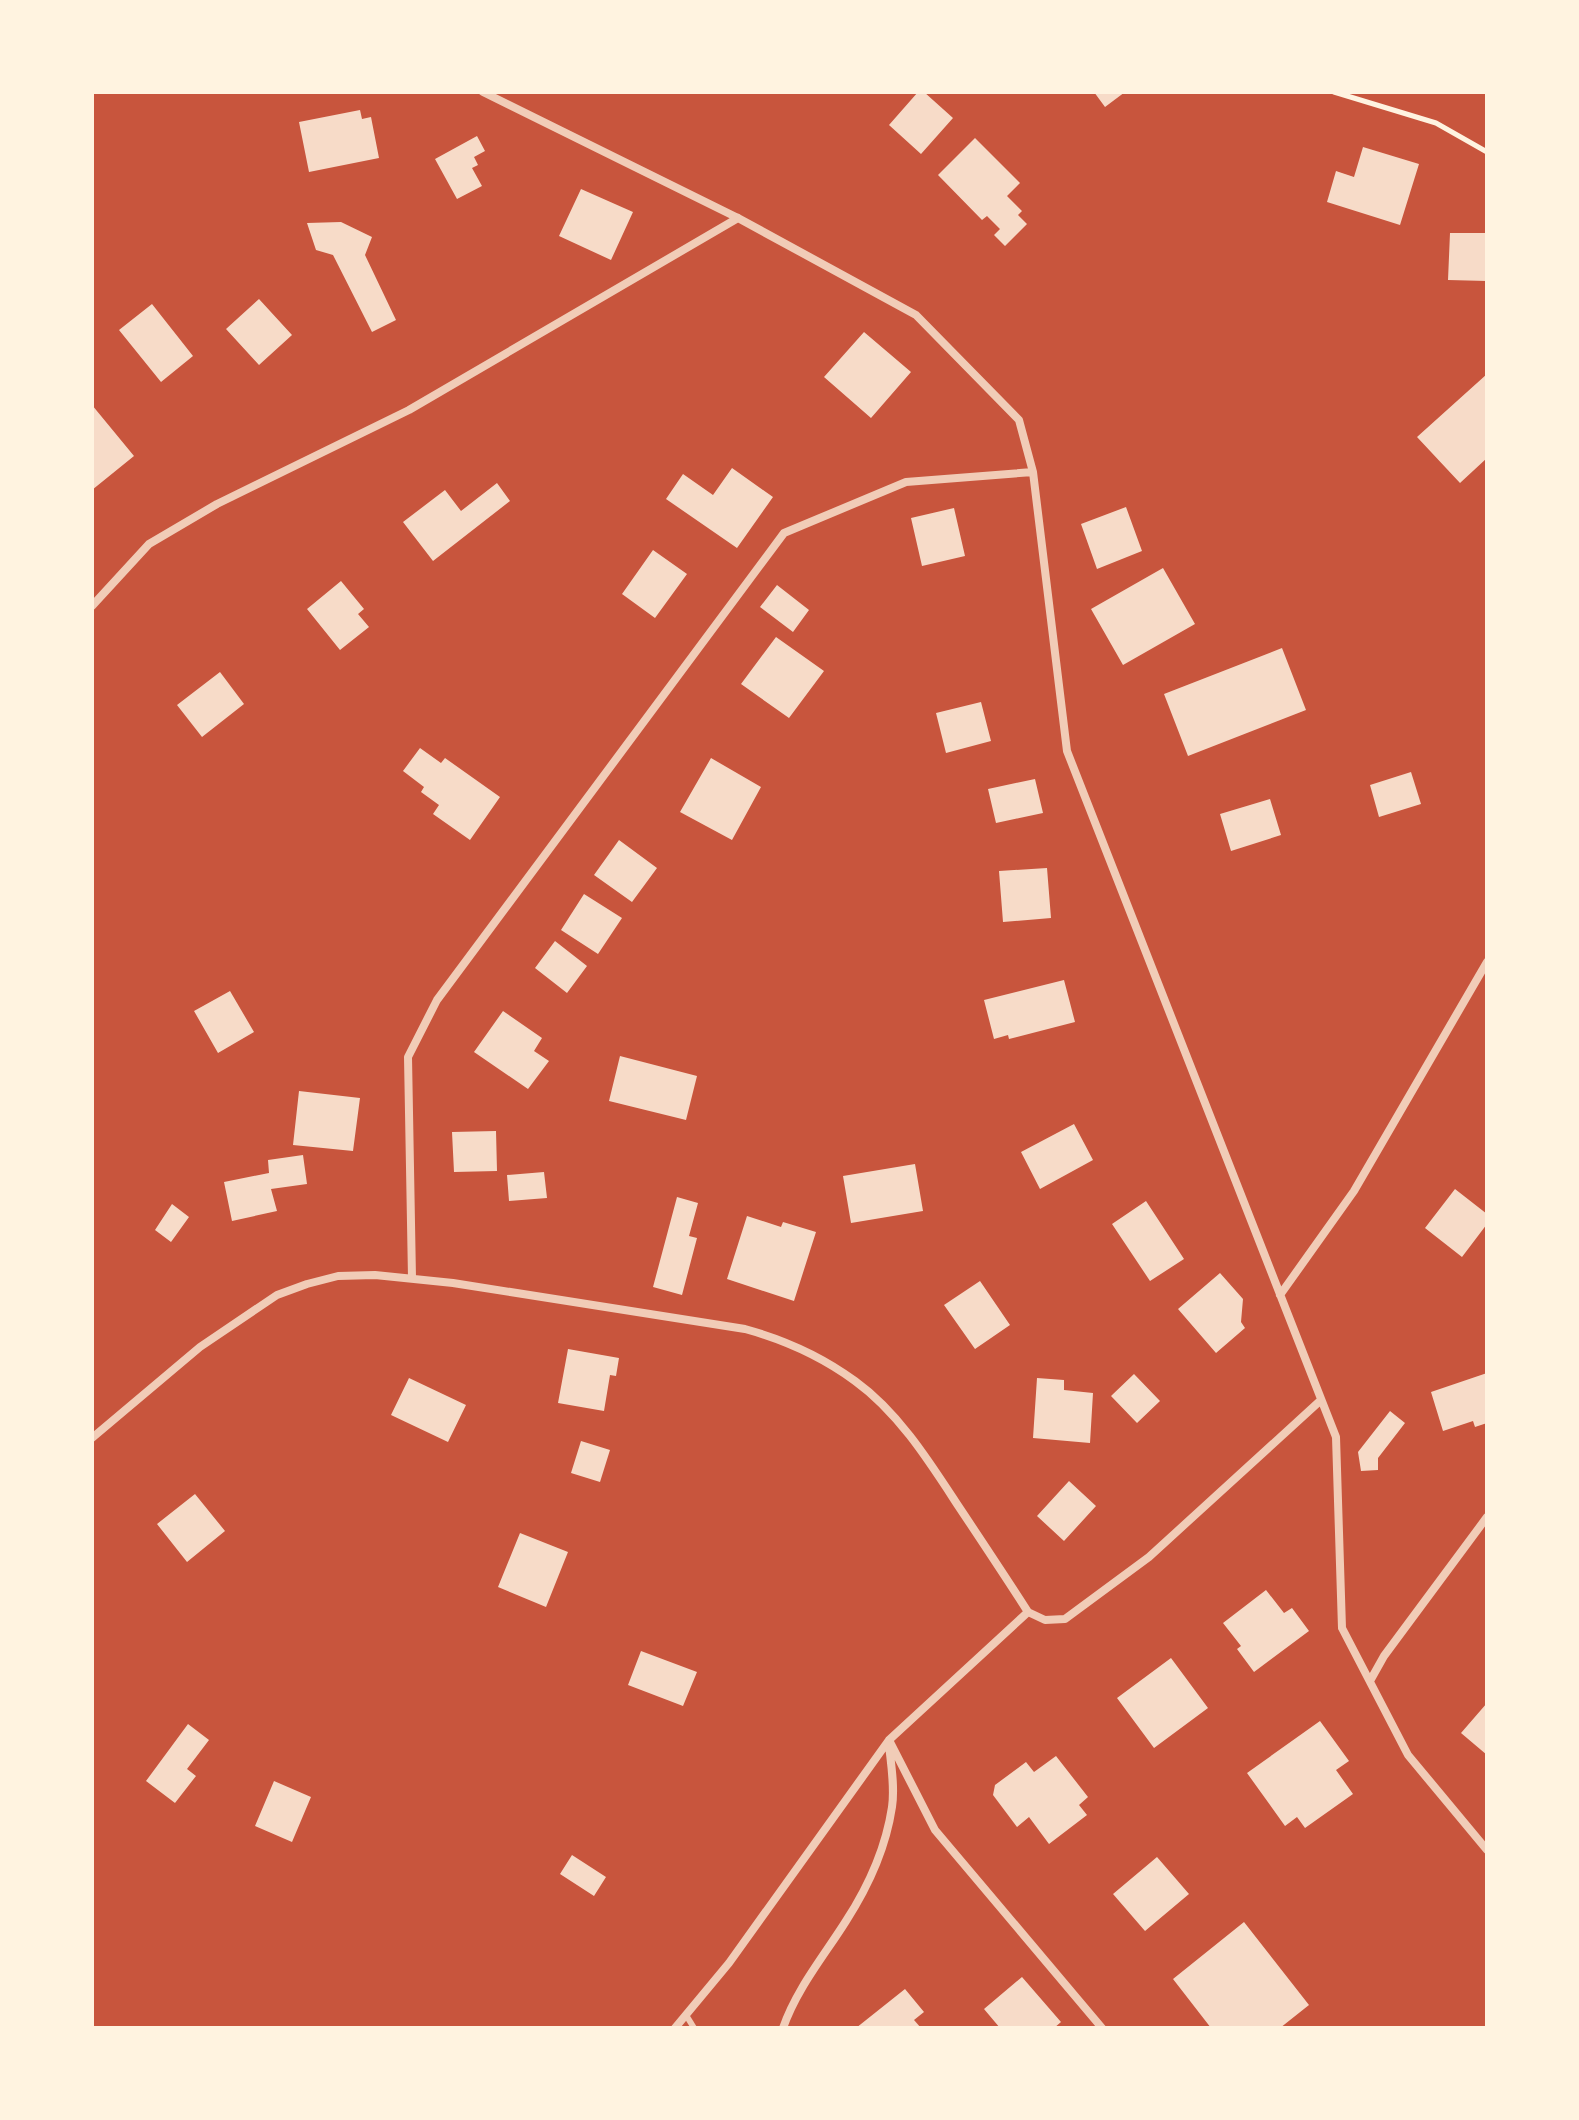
<svg xmlns="http://www.w3.org/2000/svg" width="1579" height="2120" viewBox="0 0 1579 2120" font-family="'Alegreya Sans',sans-serif">
<style>
.building{fill:#f7dbc8}
.lines{fill:none;stroke-linecap:round;stroke-linejoin:round}
.path{stroke:#fff3e0;stroke-width:5}
.service{stroke:#f1ccb7;stroke-width:6}
.minor{stroke:#f1ccb7;stroke-width:8}
</style>
<rect width="100%" height="100%" fill="#c8553d"/>
<!-- building -->
<path class="building" d="M918 92H924L953 118 921 154 889 125Z
M1094 92H1125L1105 107Z
M360 110 362 119 371 117 379 158 309 172 299 122Z
M477 136 485 151 474 157 478 165 472 168 482 186 457 199 435 159Z
M975 138 1020 183 1007 196 1022 211 1018 215 1027 224 1005 246 994 235 1000 229 987 216 982 220 938 175Z
M1363 147 1419 164 1400 225 1327 202 1336 171 1354 177Z
M581 189 633 212 611 260 559 236Z
M341 222 372 237 365 255 396 320 372 332 333 255 316 250 307 223Z
M1450 233H1487V281L1448 280Z
M259 299 292 335 259 365 226 329Z
M152 304 193 356 161 382 119 330Z
M864 332 911 372 871 418 824 377Z
M1487 374V458L1460 483 1417 437Z
M92 405 134 456 92 490Z
M732 468 773 497 737 548 666 499 683 474 713 495Z
M497 483 510 501 433 561 403 522 445 490 461 511Z
M1126 507 1142 551 1097 569 1081 524Z
M954 508 965 556 922 566 911 518Z
M653 550 687 574 655 618 622 594Z
M1163 568 1195 624 1123 665 1091 609Z
M341 581 364 609 358 614 369 627 340 650 307 609Z
M777 585 809 610 793 632 760 607Z
M776 637 824 671 789 718 741 684Z
M1282 648 1306 710 1188 756 1164 694Z
M220 672 244 704 202 737 177 705Z
M981 702 991 741 946 753 936 713Z
M420 748 441 763 445 758 500 797 470 840 433 814 439 805 421 792 424 787 403 771Z
M711 758 761 787 732 840 680 812Z
M1411 772 1421 804 1379 817 1370 785Z
M1035 779 1043 813 996 823 988 789Z
M1270 799 1281 835 1231 851 1220 814Z
M619 840 657 868 632 902 594 875Z
M1047 868 1051 918 1003 922 999 871Z
M584 894 622 918 598 954 561 930Z
M555 941 587 966 567 993 535 968Z
M1064 980 1075 1022 1009 1039 1008 1035 994 1039 984 1000Z
M230 991 254 1032 218 1053 194 1011Z
M503 1011 542 1038 534 1051 549 1061 528 1089 474 1052Z
M620 1056 697 1076 686 1120 609 1101Z
M299 1091 360 1098 353 1151 293 1145Z
M1074 1124 1093 1160 1040 1189 1021 1152Z
M496 1131 497 1171 454 1172 452 1132Z
M303 1155 307 1184 271 1189 277 1211 232 1221 224 1182 269 1173 268 1160Z
M915 1164 923 1211 851 1223 843 1176Z
M544 1172 547 1198 509 1201 507 1175Z
M1455 1189 1487 1214V1224L1462 1257 1425 1228Z
M677 1197 698 1203 689 1236 697 1238 682 1295 653 1287Z
M1146 1201 1184 1259 1150 1281 1112 1224Z
M172 1204 189 1217 171 1242 155 1230Z
M747 1216 781 1227 783 1222 816 1232 794 1301 727 1279Z
M1220 1273 1243 1299 1241 1322 1245 1328 1216 1353 1178 1309Z
M980 1281 1010 1325 975 1349 944 1305Z
M568 1349 619 1358 616 1376 610 1375 604 1411 558 1403Z
M1487 1373V1423L1475 1427 1473 1421 1443 1431 1431 1392Z
M1134 1374 1160 1401 1137 1423 1111 1396Z
M409 1378 466 1405 448 1442 391 1415Z
M1037 1378 1064 1380V1390L1093 1393 1090 1443 1033 1438Z
M1390 1411 1405 1423 1378 1458V1470L1361 1471 1358 1452Z
M581 1441 610 1450 600 1482 571 1473Z
M1069 1481 1096 1506 1064 1541 1037 1516Z
M195 1494 225 1531 187 1562 157 1524Z
M520 1533 568 1552 546 1607 498 1587Z
M1266 1590 1284 1613 1292 1608 1309 1631 1254 1672 1237 1649 1241 1646 1223 1623Z
M641 1651 697 1672 683 1706 628 1685Z
M1171 1658 1208 1708 1154 1748 1117 1698Z
M1487 1703V1755L1461 1733Z
M1320 1721 1349 1761 1336 1770 1353 1794 1305 1828 1297 1817 1285 1826 1247 1773Z
M188 1724 209 1740 187 1769 196 1776 175 1803 146 1781Z
M1056 1756 1088 1797 1079 1805 1087 1815 1049 1844 1029 1817 1017 1827 993 1795 995 1785 1026 1762 1034 1772Z
M274 1781 311 1797 292 1842 255 1826Z
M572 1855 606 1877 594 1896 560 1874Z
M1157 1857 1189 1894 1145 1931 1113 1894Z
M1244 1922 1309 2005 1280 2028H1211L1173 1979Z
M1022 1977 1061 2022 1054 2028H1000L984 2009Z
M905 1989 924 2012 914 2020 921 2028H856Z"/>
<g class="lines">
<!-- path -->
<path class="path" d="M1334 92 1436 123 1487 152"/>
<!-- service -->
<path class="service" d="M686 2015 694 2028"/>
<!-- minor -->
<path class="minor" d="M483 92 738 218 916 315 1019 420 1033 472 1067 751 1336 1437 1342 1628 1408 1755 1487 1850
M92 606 149 544 217 504 409 410 738 218
M412 1278 408 1057 437 1000 784 533 906 482 1033 472
M1280 1295 1354 1191 1487 962
M92 1438 200 1347 277 1295 307 1284 338 1276 375 1275 453 1283 745 1329C785 1340 821 1356 855 1381 898 1412 929 1461 957 1504 981 1540 1005 1576 1028 1612
M1028 1612 1045 1620 1065 1619 1149 1557 1321 1400
M1370 1681 1384 1656 1487 1517
M889 1740 935 1830 1102 2028
M675 2028 729 1963 889 1740 1028 1612
M783 2028C797 1988 824 1956 846 1921 868 1887 886 1847 892 1807 895 1787 891 1764 889 1745"/>
</g>
<!-- border -->
<rect width="1579" height="2120" fill="none" stroke="#fff3e0" stroke-width="188"/>
</svg>
